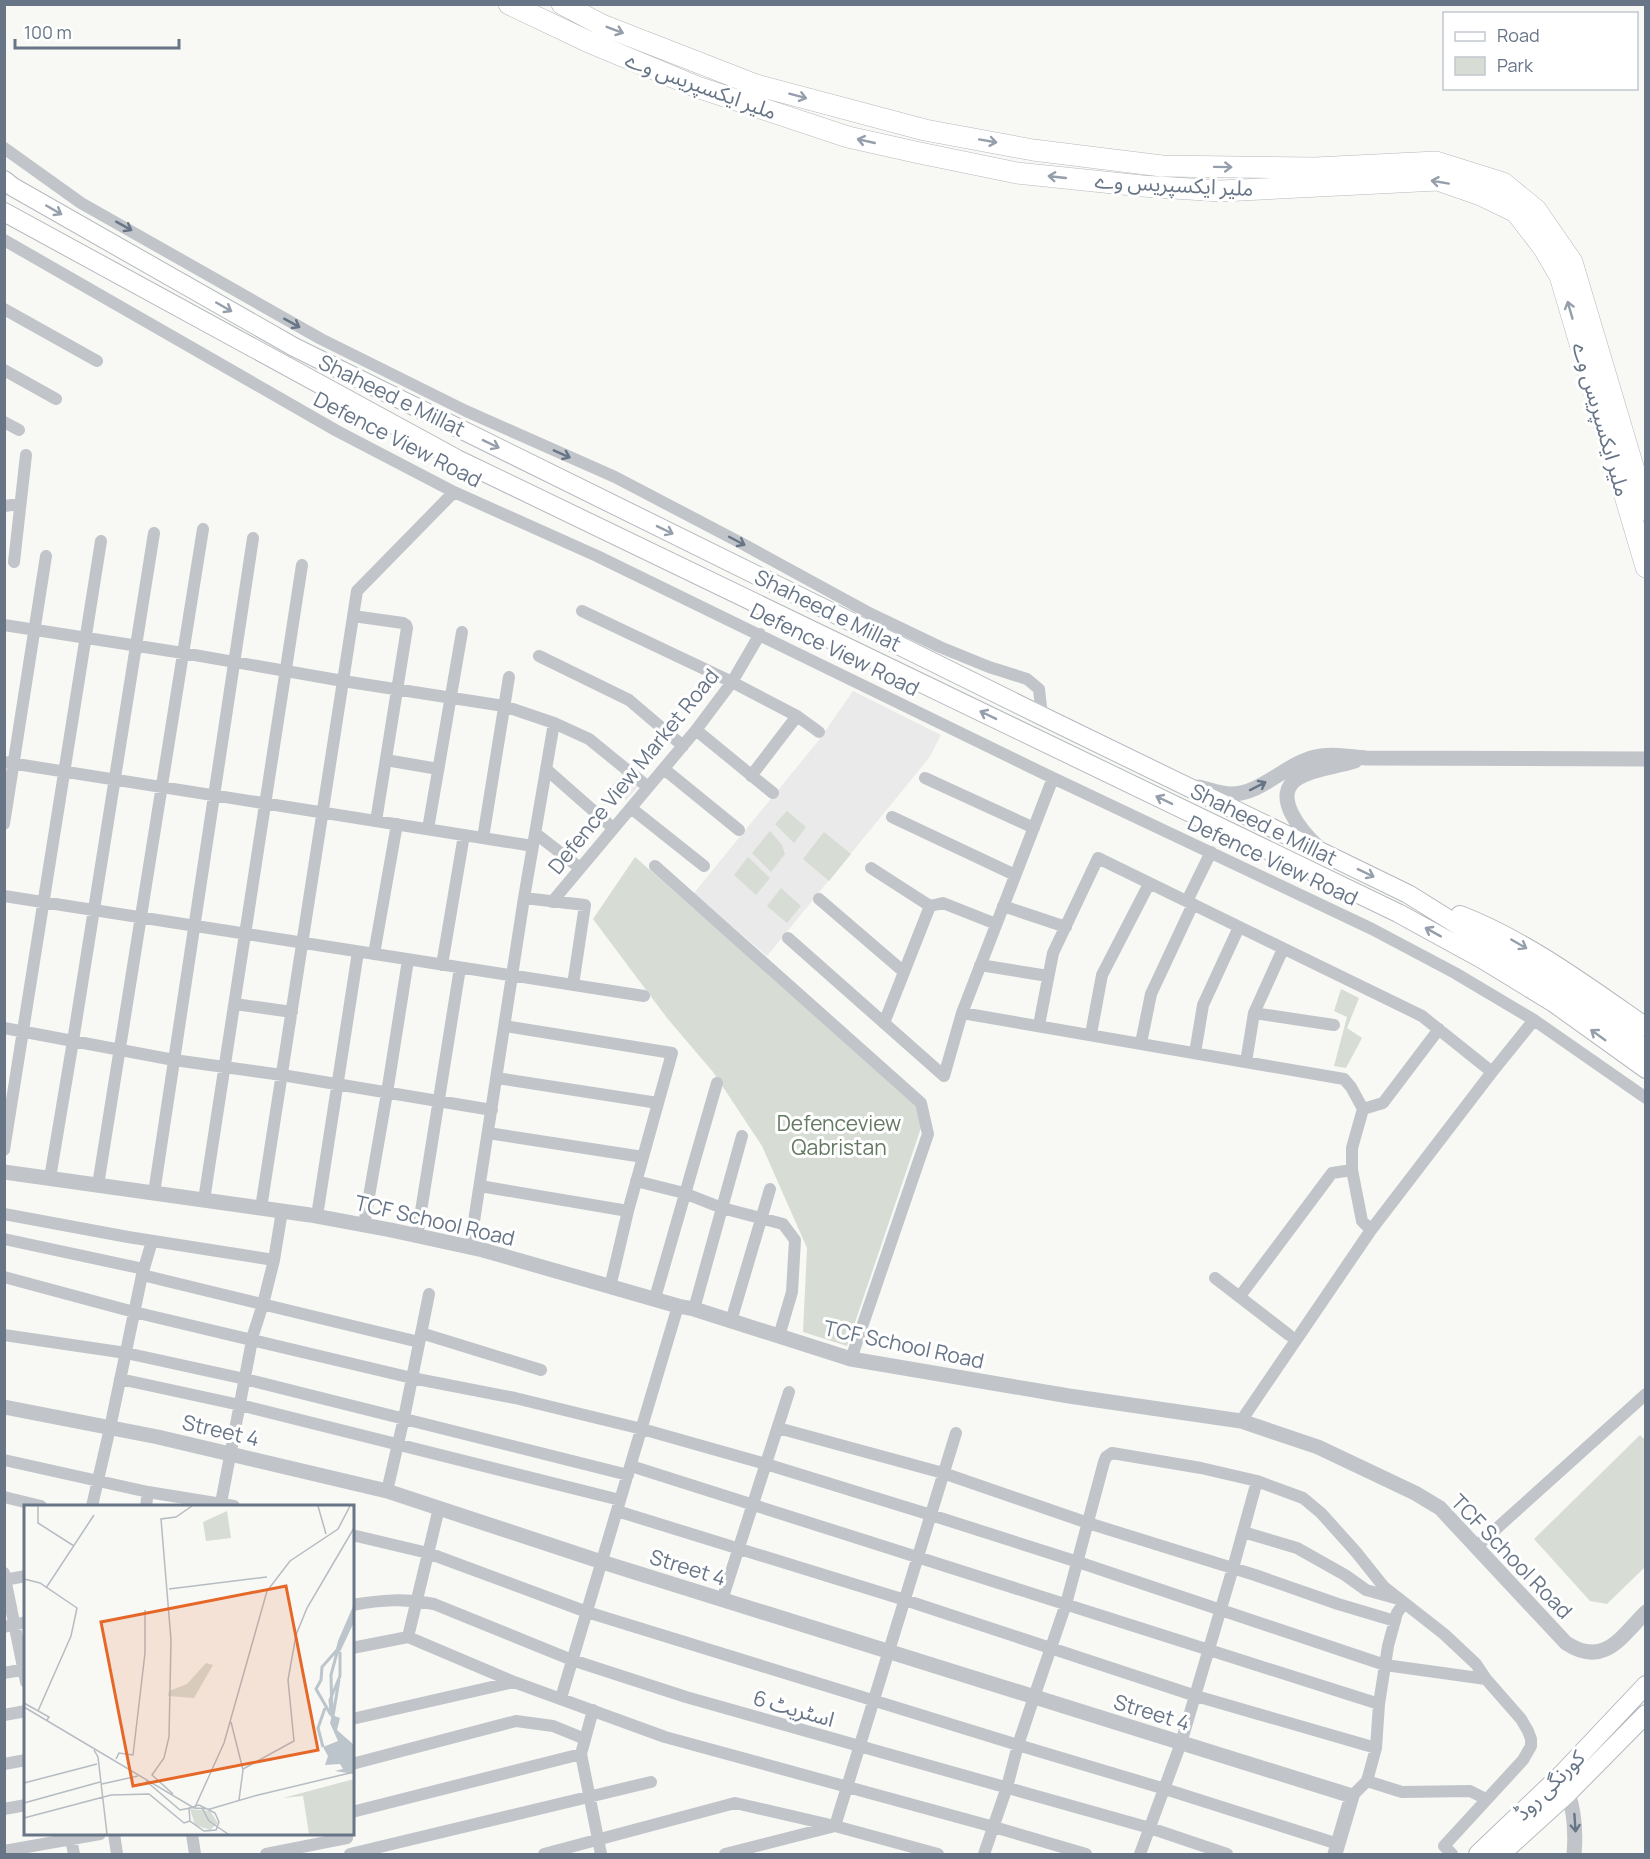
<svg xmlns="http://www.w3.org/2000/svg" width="1650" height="1859" viewBox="0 0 1650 1859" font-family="Manrope,'Noto Sans Arabic',sans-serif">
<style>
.built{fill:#e9eae9}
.green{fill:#d7ddd5}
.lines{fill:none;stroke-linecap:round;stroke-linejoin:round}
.primary-casing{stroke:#b5b9be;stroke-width:20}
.motorway-casing{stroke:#b5b8bc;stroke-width:22}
.minor{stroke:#c1c5ca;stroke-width:12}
.tertiary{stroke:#c1c5ca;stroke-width:15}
.primary{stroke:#fff;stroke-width:18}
.motorway{stroke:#fff;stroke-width:21}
.oneway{stroke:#959eab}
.oneway2{stroke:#677587}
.labels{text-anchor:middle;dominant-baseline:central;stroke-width:6;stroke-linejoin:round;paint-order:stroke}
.street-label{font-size:21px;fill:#677587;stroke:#fff}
.park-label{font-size:21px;fill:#647962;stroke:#fff}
.inset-river{fill:none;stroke:#bcc5cb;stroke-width:3}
.inset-road{fill:none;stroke:#b5bcc2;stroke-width:1.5}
.view{fill:#e56829;fill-opacity:0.15;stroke:#e56829;stroke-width:3}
.inset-edge{fill:none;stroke:#677587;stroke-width:3}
</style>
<rect width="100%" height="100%" fill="#f8f8f5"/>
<!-- built -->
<path class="built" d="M853 691 941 735 929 758 767 956 694 893 819 740Z
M624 772 639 786 626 800 611 786Z"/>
<!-- green -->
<path class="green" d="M787 811 806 827 794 843 775 824Z
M770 831 782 845 785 854 771 872 752 853Z
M824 832 851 854 829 881 803 859Z
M635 857 919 1106 924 1119 847 1346 803 1332 807 1248 762 1146 713 1072 667 1018 593 919Z
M748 857 770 878 756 895 734 875Z
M781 888 801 906 787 923 767 906Z
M1341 989 1359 998 1347 1028 1362 1038 1346 1068 1334 1066 1347 1017 1334 1011Z
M1640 1435 1646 1441 1645 1567 1607 1604 1590 1601 1534 1539Z"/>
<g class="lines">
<defs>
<path id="primary" d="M4 180 13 187 294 347 1042 716 1408 894 1561 989 1646 1049
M4 212 457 459 1398 913 1482 959 1554 1003 1646 1069
M1460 915C1527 941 1587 986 1646 1027
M1478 1854 1562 1774 1646 1685
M1501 1854 1568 1793 1646 1714"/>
<path id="motorway" d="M509 4 589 42 697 87 848 137 915 152 1017 173 1142 186 1221 191 1438 180 1481 195 1516 212 1543 247 1560 276 1646 567
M562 4 602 25 756 85 925 130 1033 150 1162 166 1315 168 1436 162 1503 183 1536 210 1572 262 1646 510"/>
</defs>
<!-- primary casing -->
<use href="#primary" class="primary-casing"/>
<!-- motorway casing -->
<use href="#motorway" class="motorway-casing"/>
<!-- minor -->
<path class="minor" d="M4 148 81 203 321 339 466 411 615 477 741 543 871 614 940 647 989 667 1027 679 1039 689 1042 716
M4 240 337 431 454 492 597 556 1053 778 1372 929 1455 973 1534 1020 1646 1098
M4 309 97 361
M4 370 56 399
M4 422 19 430
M4 506 20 504
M14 562 26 455
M582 611 732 682 797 716 819 732
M353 616 403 623 406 625 407 628 376 821
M4 625 183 653 343 681 504 706 554 723 589 739 648 787
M539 656 629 700 683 746
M696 730 773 793
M386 760 438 769
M4 762 533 846
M546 769 613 828
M664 769 739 830
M751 776 797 716
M925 778 1034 828
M631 808 704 866
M892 817 1015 875
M4 824 46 556
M428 829 462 632
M535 833 580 868
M483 838 509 677
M655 866 921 1103 928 1134 851 1359
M871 868 930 906 943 903 996 924
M4 896 644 996
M524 898 585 905 573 985
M819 899 904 972
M1187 901 1211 852
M552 902 696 730 732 682 760 634
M1003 906 1066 927
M788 938 944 1076 962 1013 1344 1079 1351 1087 1363 1109 1352 1148V1170L1362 1221 1371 1230
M374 954 397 824
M442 965 464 835
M980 965 1048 976
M235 1004 292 1012
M962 1013 1053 778
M1254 1013 1334 1025
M884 1023 930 906
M1039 1025 1053 953 1098 858 1422 1016 1492 1072
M505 1026 672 1053 628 1211 610 1287
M4 1028 174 1060 282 1075 492 1110
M1091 1034 1102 975 1149 884
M1141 1043 1151 994 1193 904
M1195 1053 1203 1005 1239 927
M1246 1062 1254 1013 1283 949
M497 1078 658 1103
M1363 1109 1383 1103 1439 1029
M488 1133 643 1157
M4 1150 101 541
M50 1178 73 1041 154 533
M636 1181 684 1193 722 1208 783 1224 795 1240 792 1292 779 1336
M98 1185 203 529
M480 1186 628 1211
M154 1193 253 538
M204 1200 302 565
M261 1208 357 591 454 492
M4 1214 128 1237 274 1260
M317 1216 358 952
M364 1225 387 1093 408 960
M417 1236 460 968
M4 1239 144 1269
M470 1247 524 898 554 723
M142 1275 419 1342
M4 1277 134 1312 412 1378 515 1398 642 1429 766 1464 931 1515 1078 1562 1385 1665 1486 1679
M1215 1278 1289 1335
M1243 1292 1332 1173 1352 1170
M655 1298 717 1083
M694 1309 742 1136
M731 1321 770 1189
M421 1333 541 1370
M4 1335 126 1353 245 1379 628 1475
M120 1379 240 1405 620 1500
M1241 1421 1371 1230 1492 1072 1534 1020
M778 1428 943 1473 1088 1523 1255 1575 1338 1604 1395 1621
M4 1460 148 1492 234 1506
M631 1466 1379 1704
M387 1491 404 1418 429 1294
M4 1497 41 1506
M221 1503 253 1335 263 1304 274 1260 282 1211
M92 1506 110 1428 142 1275 150 1248
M146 1506 148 1492
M617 1511 905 1600 1196 1696 1376 1748
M1243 1532 1297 1548 1345 1575 1366 1590 1395 1598
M352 1535 428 1553 587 1612 1018 1745 1165 1789 1338 1844
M1476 1547 1646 1394
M4 1573 26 1682
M4 1580 26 1576
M722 1600 789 1392
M352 1605C381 1600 405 1598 434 1604L572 1660 686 1697 1150 1828 1227 1854
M4 1627 26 1622
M408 1637 439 1508
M352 1648 408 1637 514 1682 665 1737 994 1827 1086 1854
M4 1673 26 1669
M561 1698 678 1306
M593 1710 581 1754 601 1854
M4 1715 26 1711
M352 1719 514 1682
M4 1764 26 1760
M352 1764 516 1721 553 1726 585 1739
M1367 1781 1402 1792 1470 1791 1486 1799
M1352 1796 1367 1781 1376 1748 1379 1704 1388 1646 1397 1613 1404 1603
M4 1809 26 1805
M352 1812 581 1754
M114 1834 117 1854
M192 1834 195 1854
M71 1839 74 1854
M4 1851 100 1834
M266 1854 347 1838
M350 1854 651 1782
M544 1854 735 1803 835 1826 938 1854
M725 1854 835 1826 956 1433
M984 1854 1007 1787 1018 1745 1034 1697 1066 1604 1104 1462 1106 1457 1112 1453 1201 1468 1257 1481 1303 1498 1321 1513 1356 1552 1384 1587 1444 1634 1476 1664 1486 1679 1521 1719 1528 1731 1531 1739V1746L1523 1760 1444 1846 1452 1854
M1140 1854 1181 1743 1233 1568 1257 1481"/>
<!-- tertiary -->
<path class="tertiary" d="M1199 787C1209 789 1220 794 1231 794 1262 794 1285 764 1315 757 1331 753 1350 757 1366 758L1646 759
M1319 848C1303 833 1268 794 1300 777 1316 768 1337 767 1355 761
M4 1172 310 1215 391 1230 483 1250 678 1306 694 1309 851 1359 1069 1396 1241 1421 1318 1447 1415 1493 1440 1508 1566 1643C1604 1668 1621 1637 1646 1612
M4 1407 158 1437 387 1491 602 1562 1352 1796 1335 1854
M1568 1793C1575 1814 1576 1832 1574 1854"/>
<!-- primary -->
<use href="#primary" class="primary"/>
<!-- motorway -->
<use href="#motorway" class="motorway"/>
</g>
<!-- one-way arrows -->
<defs><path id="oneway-shaft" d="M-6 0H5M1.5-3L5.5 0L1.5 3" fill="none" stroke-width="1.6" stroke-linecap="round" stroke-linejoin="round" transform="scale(1.5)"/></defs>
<g class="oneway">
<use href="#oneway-shaft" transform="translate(615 30) rotate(21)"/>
<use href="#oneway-shaft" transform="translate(798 96) rotate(15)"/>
<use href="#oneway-shaft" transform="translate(866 141) rotate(-167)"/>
<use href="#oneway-shaft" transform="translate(988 141) rotate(10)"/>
<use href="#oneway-shaft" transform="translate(1223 167) rotate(1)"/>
<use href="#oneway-shaft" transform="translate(1057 177) rotate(-174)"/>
<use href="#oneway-shaft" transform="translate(1440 182) rotate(-170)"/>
<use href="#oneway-shaft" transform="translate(54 210) rotate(30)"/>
<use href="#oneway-shaft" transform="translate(224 307) rotate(30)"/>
<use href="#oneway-shaft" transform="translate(1570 310) rotate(-106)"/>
<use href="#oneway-shaft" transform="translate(491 444) rotate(26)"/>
<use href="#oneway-shaft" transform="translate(665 530) rotate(26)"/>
<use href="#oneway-shaft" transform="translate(988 715) rotate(-154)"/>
<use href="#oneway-shaft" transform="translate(1164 800) rotate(-154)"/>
<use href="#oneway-shaft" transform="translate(1366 873) rotate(26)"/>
<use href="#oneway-shaft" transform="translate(1433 932) rotate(-151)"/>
<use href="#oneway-shaft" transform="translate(1519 944) rotate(30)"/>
<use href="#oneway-shaft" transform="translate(1598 1035) rotate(-144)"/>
</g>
<g class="oneway2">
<use href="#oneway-shaft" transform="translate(124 226) rotate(29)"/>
<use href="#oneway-shaft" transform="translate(292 323) rotate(29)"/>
<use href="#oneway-shaft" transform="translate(562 454) rotate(24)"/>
<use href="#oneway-shaft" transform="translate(737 541) rotate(28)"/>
<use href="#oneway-shaft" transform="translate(1258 786) rotate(-27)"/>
<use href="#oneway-shaft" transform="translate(1575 1823) rotate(86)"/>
</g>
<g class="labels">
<!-- street labels -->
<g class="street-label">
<text transform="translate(701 85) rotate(20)">ملیر ایکسپریس وے</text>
<text transform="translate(1174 184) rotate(3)">ملیر ایکسپریس وے</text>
<text transform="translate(392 395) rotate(26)">Shaheed e Millat</text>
<text transform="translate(1602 419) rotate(74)">ملیر ایکسپریس وے</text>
<text transform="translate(398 439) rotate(27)">Defence View Road</text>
<text transform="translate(828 610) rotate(26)">Shaheed e Millat</text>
<text transform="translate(835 649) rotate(26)">Defence View Road</text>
<text transform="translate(633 771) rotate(-51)">Defence View Market Road</text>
<text transform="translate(1264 824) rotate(26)">Shaheed e Millat</text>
<text transform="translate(1273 860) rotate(25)">Defence View Road</text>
<text transform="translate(435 1220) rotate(13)">TCF School Road</text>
<text transform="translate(904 1344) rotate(12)">TCF School Road</text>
<text transform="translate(221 1430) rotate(13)">Street 4</text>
<text transform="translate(1512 1556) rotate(46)">TCF School Road</text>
<text transform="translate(688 1567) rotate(17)">Street 4</text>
<text transform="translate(794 1708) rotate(16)">اسٹریٹ 6</text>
<text transform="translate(1152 1712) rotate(17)">Street 4</text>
<text transform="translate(1549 1785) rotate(-45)">کورنگی روڈ</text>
</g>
<!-- park labels -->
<g class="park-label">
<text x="839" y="1123">Defenceview<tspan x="839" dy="24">Qabristan</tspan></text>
</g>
</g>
<!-- overview -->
<g transform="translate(24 1505)">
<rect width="330" height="330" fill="#f8f8f5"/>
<path d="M203 6 207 33 182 36 179 17ZM182 158 189 160 170 193 144 191 145 186 163 179ZM330 274V329H285L279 291 259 293ZM166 304 186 306 194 318 186 325 171 320Z" fill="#d7ddd5"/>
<path d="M330 99V117L316 147 312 144 314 136ZM308 210 316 213 313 225 330 240V269L311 266 319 264 316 259 301 260 304 251 299 242 314 236 306 218Z" fill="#bcc5cb"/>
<path class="inset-river" d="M307 207 306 195 316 171V147M307 210 292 184 297 175 298 162 313 145M309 211 315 175M308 212 307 170 315 140M299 242 294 223 301 203"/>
<path class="inset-road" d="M14 1V18L50 41M294 1 302 29M0 74 16 78 53 103 47 131 14 206M22 83 70 10M145 84 243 72M0 198 25 212 23 215M0 202 170 303 186 304 234 290M207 217 219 265 215 295M70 245 74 252 83 329M92 254 95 248 109 250 121 148V105M219 264 270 236 264 175 272 130 283 103 330 23M122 276 156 305 171 302 200 238 243 86 266 56 314 24 326 1M0 278 73 259M78 279 114 271M149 289 128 270 140 253 145 232 147 135 137 14 152 12 168 1M230 291 330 267M0 298 76 277M175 300 191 308 195 317 192 325 180 326 166 316 165 303ZM178 303 185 316 204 329M0 313 87 290 125 289 160 318 166 316"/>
<path class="view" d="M262 81 294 245 109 281 77 117Z"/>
<rect width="330" height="330" class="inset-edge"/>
</g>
<!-- border -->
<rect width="1650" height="1859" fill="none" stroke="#677587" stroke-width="12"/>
<!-- legend -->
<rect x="1443" y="12" width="195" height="78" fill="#ffffff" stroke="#c2c8cf" stroke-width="1.5"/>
<rect x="1455" y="32" width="30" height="9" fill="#ffffff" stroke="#c2c8cf" stroke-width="1.5"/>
<text x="1497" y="42" font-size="18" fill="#677587">Road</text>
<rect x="1455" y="57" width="30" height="18" fill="#d7ddd5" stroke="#c2c8cf" stroke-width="1.5"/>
<text x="1497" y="72" font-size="18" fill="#677587">Park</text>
<!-- scale -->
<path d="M15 39v9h164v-9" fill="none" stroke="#677587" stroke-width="3"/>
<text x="24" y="39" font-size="18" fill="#677587" stroke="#ffffff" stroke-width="4.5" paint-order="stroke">100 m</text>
</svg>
